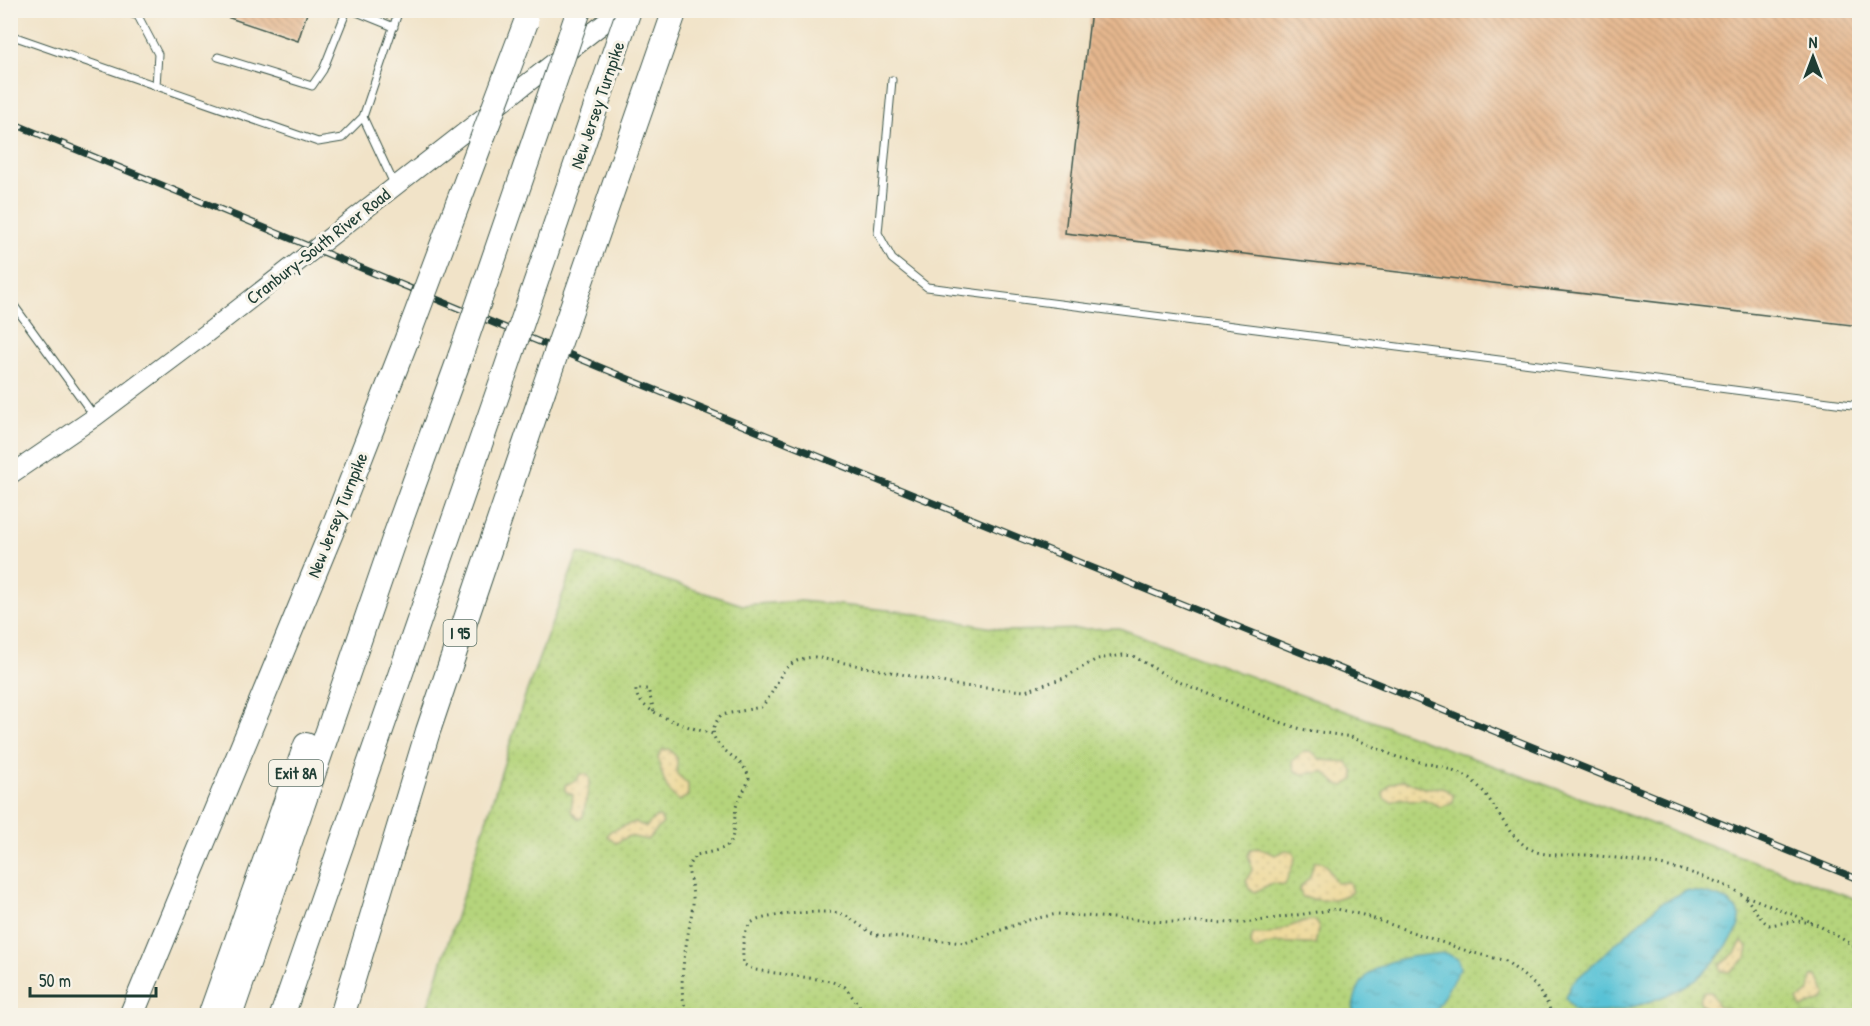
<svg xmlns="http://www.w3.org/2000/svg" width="1870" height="1026" viewBox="0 0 1870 1026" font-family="'Patrick Hand',sans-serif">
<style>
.grass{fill:url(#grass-dots);stroke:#6a8858;stroke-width:1.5}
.sand{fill:url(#sand-dots);stroke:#868c69;stroke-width:1.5}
.water{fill:url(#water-ripples);stroke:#3c8085;stroke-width:1.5}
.building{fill:url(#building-back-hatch)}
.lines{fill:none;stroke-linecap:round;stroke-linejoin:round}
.service-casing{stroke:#3e564a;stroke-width:9}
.secondary-casing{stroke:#3e564a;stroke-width:20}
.motorway-casing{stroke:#3e564a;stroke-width:26}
.path{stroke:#3e564a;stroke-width:3;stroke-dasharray:1.5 4.5;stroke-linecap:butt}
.service{stroke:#fff;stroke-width:7}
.secondary{stroke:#fff;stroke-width:18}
.motorway{stroke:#fff;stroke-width:24}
.rail-casing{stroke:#1f3d34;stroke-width:7}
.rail{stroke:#f7f3e8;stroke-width:4.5;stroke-dasharray:14;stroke-linecap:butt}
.motorway-bridge-casing{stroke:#3e564a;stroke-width:26;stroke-linecap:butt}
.motorway-bridge{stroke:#fff;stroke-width:24}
.labels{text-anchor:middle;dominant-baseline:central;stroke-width:6;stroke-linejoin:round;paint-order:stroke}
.shield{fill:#f7f3e8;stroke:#60746a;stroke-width:1.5}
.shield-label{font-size:16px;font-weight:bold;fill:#1f3d34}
.street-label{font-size:18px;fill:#1f3d34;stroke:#f7f3e8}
</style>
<defs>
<pattern id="grass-dots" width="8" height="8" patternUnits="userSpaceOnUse" patternTransform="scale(1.5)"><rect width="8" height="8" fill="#b5d47b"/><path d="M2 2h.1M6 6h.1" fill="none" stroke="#9bb76b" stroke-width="1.8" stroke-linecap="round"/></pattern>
<pattern id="sand-dots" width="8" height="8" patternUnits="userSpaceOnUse" patternTransform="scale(1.5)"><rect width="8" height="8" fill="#eeda9e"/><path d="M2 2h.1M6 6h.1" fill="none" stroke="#ccbc89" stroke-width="1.8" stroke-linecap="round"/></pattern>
<pattern id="water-ripples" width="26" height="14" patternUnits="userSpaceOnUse" patternTransform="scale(1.5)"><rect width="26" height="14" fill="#59c2d6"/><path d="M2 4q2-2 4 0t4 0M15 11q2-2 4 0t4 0" fill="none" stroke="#499fae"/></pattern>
<pattern id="building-back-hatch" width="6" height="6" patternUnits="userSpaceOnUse" patternTransform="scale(1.5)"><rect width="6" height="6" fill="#e6b78e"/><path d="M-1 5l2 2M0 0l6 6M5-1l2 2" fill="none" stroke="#ba9675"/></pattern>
</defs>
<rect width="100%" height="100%" fill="#f7f3e8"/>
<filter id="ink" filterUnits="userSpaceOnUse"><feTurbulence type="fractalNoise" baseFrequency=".0167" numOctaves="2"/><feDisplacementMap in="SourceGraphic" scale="12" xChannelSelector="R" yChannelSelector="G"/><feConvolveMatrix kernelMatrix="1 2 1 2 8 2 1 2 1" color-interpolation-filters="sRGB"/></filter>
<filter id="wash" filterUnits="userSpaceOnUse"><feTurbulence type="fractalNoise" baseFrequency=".008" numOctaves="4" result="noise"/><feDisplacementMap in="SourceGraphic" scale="24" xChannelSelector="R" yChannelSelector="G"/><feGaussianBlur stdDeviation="1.35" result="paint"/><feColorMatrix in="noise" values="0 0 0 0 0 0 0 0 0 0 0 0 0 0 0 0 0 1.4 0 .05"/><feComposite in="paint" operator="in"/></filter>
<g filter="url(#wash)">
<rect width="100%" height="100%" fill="#f1e3c8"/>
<!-- grass -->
<path class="grass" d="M578 553 743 605 801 601 907 612 1008 631 1119 628 1859 900V1015L425 1016 525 696Z"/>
<!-- sand -->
<path class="sand" d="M669 749 677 758V774L688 784V796L679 801C665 792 661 772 658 757L662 750Z
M1311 751 1321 760 1347 762 1354 772V779L1344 786 1337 784 1324 772 1302 774 1295 771 1292 761 1303 752Z
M580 774H587L590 779 583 817 578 819 571 811 573 795 565 791V785L577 780Z
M1403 780 1424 788 1442 787 1453 795V802L1441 807 1424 799 1410 801 1401 798 1392 802 1384 799 1383 793 1390 784Z
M655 817H660L663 823 647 840 629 836 616 843 607 836 610 831 635 822 646 827Z
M1258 848 1276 855 1286 850 1294 852 1295 859 1285 885 1272 883 1255 892 1249 889 1246 880C1256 864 1252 871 1248 855L1251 849Z
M1320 861 1327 866 1336 883 1349 882 1352 892C1338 901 1318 902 1302 897L1300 888 1310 877 1314 862Z
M1315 920 1319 926 1315 944C1292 945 1280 937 1256 950L1250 945 1253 934H1270L1304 921Z
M1742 941 1748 947 1746 958 1729 972 1721 971 1720 965 1735 953Z
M1818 976 1826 994 1822 1000 1801 1008 1797 1000 1810 991 1812 977Z
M1704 992H1711L1718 1006 1729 1010 1728 1015H1710L1699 1000Z"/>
<!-- water -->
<path class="water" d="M1686 891C1707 893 1728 895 1740 915 1741 926 1735 935 1728 944 1718 958 1707 972 1693 981 1666 999 1604 1021 1573 1009L1566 998 1571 984 1661 903Z
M1445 953 1458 959 1460 968 1433 1015H1353C1353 961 1400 957 1445 953Z"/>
<g id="blocks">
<!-- building -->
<path class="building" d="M216 10H308L298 41 215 13Z
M1091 10H1860V326L1065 233Z"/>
</g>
</g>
<g filter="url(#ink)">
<use href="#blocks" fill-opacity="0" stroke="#3e564a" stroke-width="1.5"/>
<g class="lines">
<defs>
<path id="service" d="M122 10 138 16 158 54 156 86
M352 10 394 27
M10 35 318 142 342 138 363 117 399 10
M218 57 312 86 323 70 347 10
M892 80 878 233 892 259 927 287 1860 406
M363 117 395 186
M10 300 95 417"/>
<path id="secondary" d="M10 475 95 417 207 333 621 10"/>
<path id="motorway" d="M131 1016 333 528 408 336
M210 1016 306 745
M230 1016 395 536 460 357
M282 1016 504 375
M342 1016 428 731 543 391"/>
</defs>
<!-- service casing -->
<use href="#service" class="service-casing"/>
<!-- secondary casing -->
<use href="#secondary" class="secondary-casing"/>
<!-- motorway casing -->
<use href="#motorway" class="motorway-casing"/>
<!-- path -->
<path class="path" d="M654 711 648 689H636C634 713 695 729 713 734
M1746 896 1809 921
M690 1016C672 995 690 931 693 904 694 891 689 879 688 866L696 855C738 847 731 846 736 808 737 798 747 789 749 778 744 753 695 747 721 715L761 707C783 685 775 660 815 657L961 686 1025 691 1064 678 1097 659 1123 655 1133 656 1174 680 1274 720 1301 729 1351 737 1397 757 1443 767 1470 778 1485 793 1511 833 1526 847 1537 852C1554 857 1570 854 1587 855 1637 859 1694 868 1738 892 1752 900 1756 917 1769 925L1797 921 1814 923 1860 949
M867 1016 845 987 830 981 755 970 743 964C743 950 741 935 750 924 759 914 830 909 842 914 856 920 864 931 878 935L965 943 1029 920 1057 914 1168 922 1244 923 1337 909 1363 915 1470 952 1506 961 1535 985 1549 1006 1551 1016"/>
<!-- service -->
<use href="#service" class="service"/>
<!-- secondary -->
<use href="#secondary" class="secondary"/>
<!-- motorway -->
<use href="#motorway" class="motorway"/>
<defs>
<path id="rail" d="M10 122 631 380 1860 880"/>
</defs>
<!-- rail casing -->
<use href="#rail" class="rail-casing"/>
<!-- rail -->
<use href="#rail" class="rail"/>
<defs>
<path id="motorway-bridge" d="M408 336 526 22
M460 357 579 10
M504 375 629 10
M543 391 675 10"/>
</defs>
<!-- motorway-bridge casing -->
<use href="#motorway-bridge" class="motorway-bridge-casing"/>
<!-- motorway-bridge -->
<use href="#motorway-bridge" class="motorway-bridge"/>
</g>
</g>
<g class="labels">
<!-- shield labels -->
<g class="shield">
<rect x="443.5" y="620" width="33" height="26" rx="4.5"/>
<rect x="269" y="760" width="54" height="26" rx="4.5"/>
</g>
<g class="shield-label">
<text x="460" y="633">I 95</text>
<text x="296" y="773">Exit 8A</text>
</g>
<!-- street labels -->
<g class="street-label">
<text transform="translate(597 105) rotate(-71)">New Jersey Turnpike</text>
<text transform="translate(318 246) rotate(-38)">Cranbury-South River Road</text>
<text transform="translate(337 515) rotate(-68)">New Jersey Turnpike</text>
</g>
</g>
<!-- margin -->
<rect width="1870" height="1026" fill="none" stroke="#f7f3e8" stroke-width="36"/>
<!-- north arrow -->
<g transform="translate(1813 57)" stroke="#f7f3e8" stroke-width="4.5" paint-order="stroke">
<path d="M0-4.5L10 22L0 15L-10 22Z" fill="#1f3d34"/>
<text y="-9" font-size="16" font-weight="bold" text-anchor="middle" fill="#1f3d34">N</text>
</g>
<!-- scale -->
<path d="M30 987v9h126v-9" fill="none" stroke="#1f3d34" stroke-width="3"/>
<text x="39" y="987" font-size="18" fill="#1f3d34" stroke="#f7f3e8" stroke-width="4.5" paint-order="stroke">50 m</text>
</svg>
